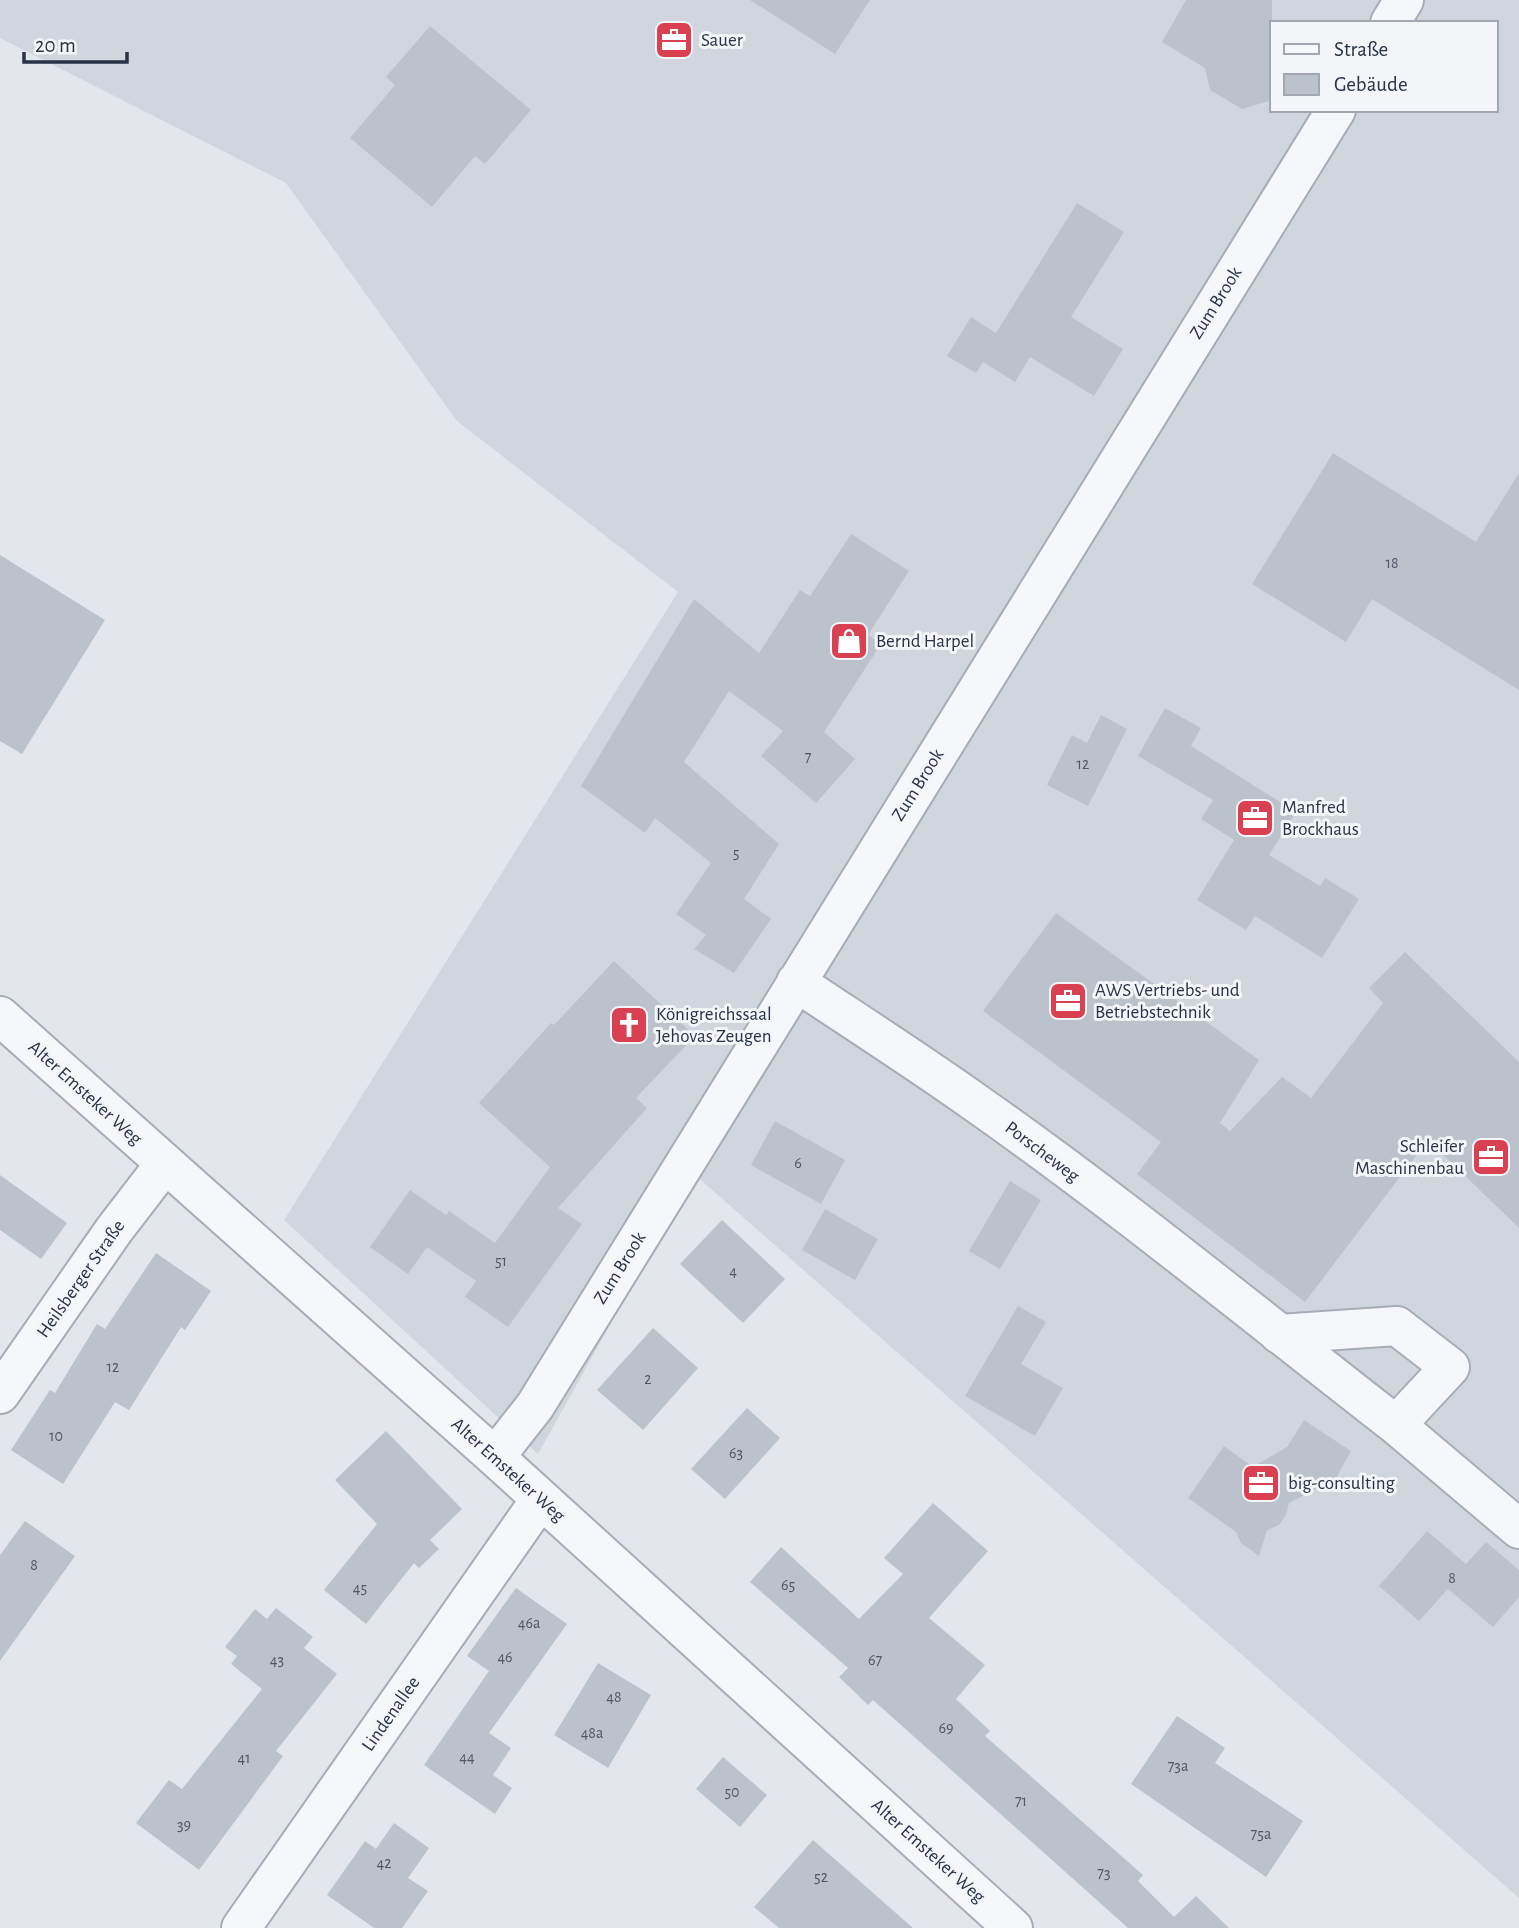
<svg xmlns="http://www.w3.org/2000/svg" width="1519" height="1928" viewBox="0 0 1519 1928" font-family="'Alegreya Sans',sans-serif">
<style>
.built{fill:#d1d5de;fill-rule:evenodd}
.building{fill:#bcc2cc}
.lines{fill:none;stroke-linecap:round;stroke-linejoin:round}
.minor-casing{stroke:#a7acb7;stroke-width:42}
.minor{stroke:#f6f7fa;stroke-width:38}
.labels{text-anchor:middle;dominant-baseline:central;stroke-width:6;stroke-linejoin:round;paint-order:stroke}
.number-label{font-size:16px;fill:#4e5668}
.poi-label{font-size:19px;fill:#293246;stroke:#f3f5f9;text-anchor:start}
.street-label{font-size:19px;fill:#293246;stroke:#f3f5f9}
</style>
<rect width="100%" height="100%" fill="#e3e6ec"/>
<!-- built -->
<path class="built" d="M0 0H1519V1898L694 1174 538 1454 284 1220 678 592 457 421 286 183 0 38ZM1272 23H1496V110H1272Z"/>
<!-- building -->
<path class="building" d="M750 0H870L835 54Z
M1186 0H1272V100L1242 109 1210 90 1205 68 1162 42Z
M430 26 531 110 485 164 475 156 432 207 350 138 395 85 386 77Z
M1077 203 1124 232 1071 317 1123 349 1094 396 1030 357 1015 382 983 362 976 373 947 356 971 317 996 333Z
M1333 453 1476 542 1519 473V690L1372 599 1346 642 1252 584Z
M851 534 909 571 868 635 881 644 824 732 855 759 816 803 761 756 783 731 729 691 684 762 779 844 744 899 771 919 734 973 694 949 706 935 676 914 711 863 655 818 645 833 581 786 694 599 759 653 800 590 810 596Z
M0 555 105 620 22 754 0 741Z
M1165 708 1201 728 1191 746 1296 812 1269 855 1320 886 1325 878 1359 899 1322 958 1255 916 1246 930 1197 900 1234 840 1201 819 1213 800 1138 756Z
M1101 715 1127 729 1088 806 1047 785 1072 735 1087 743Z
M1056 913 1259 1060 1220 1123 1230 1131 1282 1077 1311 1098 1383 1003 1369 988 1405 952 1519 1062V1228L1428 1140 1305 1302 1137 1174 1161 1142 983 1011Z
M614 961 695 1036 636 1098 647 1108 558 1208 582 1224 508 1327 465 1297 476 1281 427 1247 408 1274 370 1247 410 1190 446 1215 449 1211 495 1243 550 1167 479 1103 551 1023 554 1025Z
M775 1121 845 1160 821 1204 751 1165Z
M0 1175 67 1223 41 1259 0 1230Z
M1010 1181 1041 1200 1000 1269 969 1251Z
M825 1209 878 1239 855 1280 802 1250Z
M722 1220 785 1279 743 1323 680 1264Z
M156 1253 211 1291 185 1330 181 1327 129 1410 115 1402 63 1484 11 1450 50 1390 55 1393 97 1324 105 1329Z
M1018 1306 1046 1322 1021 1364 1063 1388 1035 1436 965 1396Z
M653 1328 698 1368 643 1430 597 1390Z
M747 1408 780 1438 725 1499 691 1469Z
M1304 1420 1351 1451 1336 1478 1289 1503 1286 1515 1279 1525 1267 1530 1259 1556 1241 1543 1236 1532 1188 1498 1224 1446 1253 1467 1287 1447Z
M386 1431 462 1509 430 1540 439 1549 419 1568 414 1563 366 1624 324 1590 377 1524 335 1480Z
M933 1503 988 1551 929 1618 985 1665 956 1699 990 1731 985 1736 1143 1875 1138 1881 1174 1917 1196 1896 1229 1928H1128L873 1700 868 1705 839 1677 848 1668 750 1582 781 1547 859 1619 903 1574 884 1558Z
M25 1521 75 1556 0 1661V1555Z
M1427 1531 1466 1564 1486 1542 1519 1570V1597L1493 1627 1448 1589 1419 1621 1379 1586Z
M516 1588 567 1624 489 1733 511 1748 493 1775 512 1788 495 1814 424 1765 489 1671 467 1656Z
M276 1608 313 1637 304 1648 337 1674 276 1751 283 1756 199 1870 136 1823 169 1780 182 1789 262 1689 231 1664 237 1656 225 1647 255 1609 267 1619Z
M598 1663 651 1695 608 1768 554 1735Z
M1177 1716 1225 1748 1215 1763 1303 1821 1266 1877 1131 1784Z
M723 1757 767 1795 740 1827 696 1789Z
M394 1823 429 1848 408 1878 428 1891 402 1928H374L327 1895 365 1841 376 1849Z
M813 1840 913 1928H779L754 1907Z"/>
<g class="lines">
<defs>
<path id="minor" d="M1390 23 1404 0
M796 982C856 1022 917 1061 976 1103 1120 1204 1257 1317 1396 1425L1450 1367 1397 1326 1279 1334
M0 1016 495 1457 1013 1928
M0 1394 114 1230 164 1165
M1396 1425 1519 1529
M495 1457 535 1406 1336 110
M241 1928 540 1500"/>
</defs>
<!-- minor casing -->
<use href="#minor" class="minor-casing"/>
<!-- minor -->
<use href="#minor" class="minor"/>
</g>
<!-- icons -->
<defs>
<symbol id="office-square" viewBox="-11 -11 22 22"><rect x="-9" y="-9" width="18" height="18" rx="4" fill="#d94051" stroke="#f3f5f9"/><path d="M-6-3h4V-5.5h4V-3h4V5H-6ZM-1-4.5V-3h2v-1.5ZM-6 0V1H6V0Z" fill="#fff"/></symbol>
<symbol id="shop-square" viewBox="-11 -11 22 22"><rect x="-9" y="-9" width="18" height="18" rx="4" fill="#d94051" stroke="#f3f5f9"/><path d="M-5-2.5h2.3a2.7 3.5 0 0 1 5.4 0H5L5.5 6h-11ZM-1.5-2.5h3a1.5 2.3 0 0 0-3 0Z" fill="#fff"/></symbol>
<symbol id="church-square" viewBox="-11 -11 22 22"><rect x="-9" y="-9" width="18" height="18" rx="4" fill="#d94051" stroke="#f3f5f9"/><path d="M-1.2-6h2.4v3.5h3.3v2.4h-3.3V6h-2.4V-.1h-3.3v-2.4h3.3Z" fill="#fff"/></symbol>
</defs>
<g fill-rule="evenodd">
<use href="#office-square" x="652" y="18" width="44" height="44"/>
<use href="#shop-square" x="827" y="619" width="44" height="44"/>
<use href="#office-square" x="1233" y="796" width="44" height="44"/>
<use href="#office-square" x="1046" y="979" width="44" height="44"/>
<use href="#church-square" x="607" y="1003" width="44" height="44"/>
<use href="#office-square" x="1469" y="1135" width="44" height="44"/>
<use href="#office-square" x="1239" y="1461" width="44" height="44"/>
</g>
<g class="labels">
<!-- number labels -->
<g class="number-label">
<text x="1392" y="563">18</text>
<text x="808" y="757">7</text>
<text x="1083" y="764">12</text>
<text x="736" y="853">5</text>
<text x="798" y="1163">6</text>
<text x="501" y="1261">51</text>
<text x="733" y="1271">4</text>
<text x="113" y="1367">12</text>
<text x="648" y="1379">2</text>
<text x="56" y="1436">10</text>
<text x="736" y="1453">63</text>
<text x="34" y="1565">8</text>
<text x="1452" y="1578">8</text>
<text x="788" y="1585">65</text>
<text x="360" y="1588">45</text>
<text x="529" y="1623">46a</text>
<text x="505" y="1657">46</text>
<text x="277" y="1660">43</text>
<text x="875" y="1660">67</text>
<text x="614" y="1697">48</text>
<text x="946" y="1728">69</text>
<text x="592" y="1733">48a</text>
<text x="467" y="1757">44</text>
<text x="244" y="1758">41</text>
<text x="1178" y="1766">73a</text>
<text x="732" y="1792">50</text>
<text x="1021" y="1801">71</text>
<text x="184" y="1825">39</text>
<text x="1261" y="1834">75a</text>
<text x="384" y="1863">42</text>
<text x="1104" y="1873">73</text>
<text x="821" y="1877">52</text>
</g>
<!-- poi labels -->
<g class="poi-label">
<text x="701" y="40">Sauer</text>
<text x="876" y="641">Bernd Harpel</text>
<text x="1282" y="807">Manfred<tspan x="1282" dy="22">Brockhaus</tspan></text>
<text x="1095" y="990">AWS Vertriebs- und<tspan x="1095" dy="22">Betriebstechnik</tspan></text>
<text x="656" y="1014">Königreichssaal<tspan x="656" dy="22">Jehovas Zeugen</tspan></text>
<text x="1464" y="1146" text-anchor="end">Schleifer<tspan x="1464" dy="22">Maschinenbau</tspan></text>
<text x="1288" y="1483">big-consulting</text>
</g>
<!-- street labels -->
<g class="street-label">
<text transform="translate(1216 303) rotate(-58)">Zum Brook</text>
<text transform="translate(918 785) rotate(-58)">Zum Brook</text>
<text transform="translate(85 1093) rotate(42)">Alter Emsteker Weg</text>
<text transform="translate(1042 1152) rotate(37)">Porscheweg</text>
<text transform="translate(620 1268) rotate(-58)">Zum Brook</text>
<text transform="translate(81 1279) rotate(-55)">Heilsberger Straße</text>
<text transform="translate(508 1470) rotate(42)">Alter Emsteker Weg</text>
<text transform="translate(391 1714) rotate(-55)">Lindenallee</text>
<text transform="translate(928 1851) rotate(42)">Alter Emsteker Weg</text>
</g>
</g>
<!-- legend -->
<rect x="1270" y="21" width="228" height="91" fill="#f3f5f9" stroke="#a2a7b1" stroke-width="2"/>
<rect x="1284" y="44" width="35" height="10" fill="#f6f7fa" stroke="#a2a7b1" stroke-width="2"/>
<text x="1334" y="56" font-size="21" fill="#293246">Straße</text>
<rect x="1284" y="74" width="35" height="21" fill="#bcc2cc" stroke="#a2a7b1" stroke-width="2"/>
<text x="1334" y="91" font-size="21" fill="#293246">Gebäude</text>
<!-- scale -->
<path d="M24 52v10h103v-10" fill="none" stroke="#293246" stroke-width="3.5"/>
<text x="35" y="52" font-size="21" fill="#293246" stroke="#f3f5f9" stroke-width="5" paint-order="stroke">20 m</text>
</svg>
